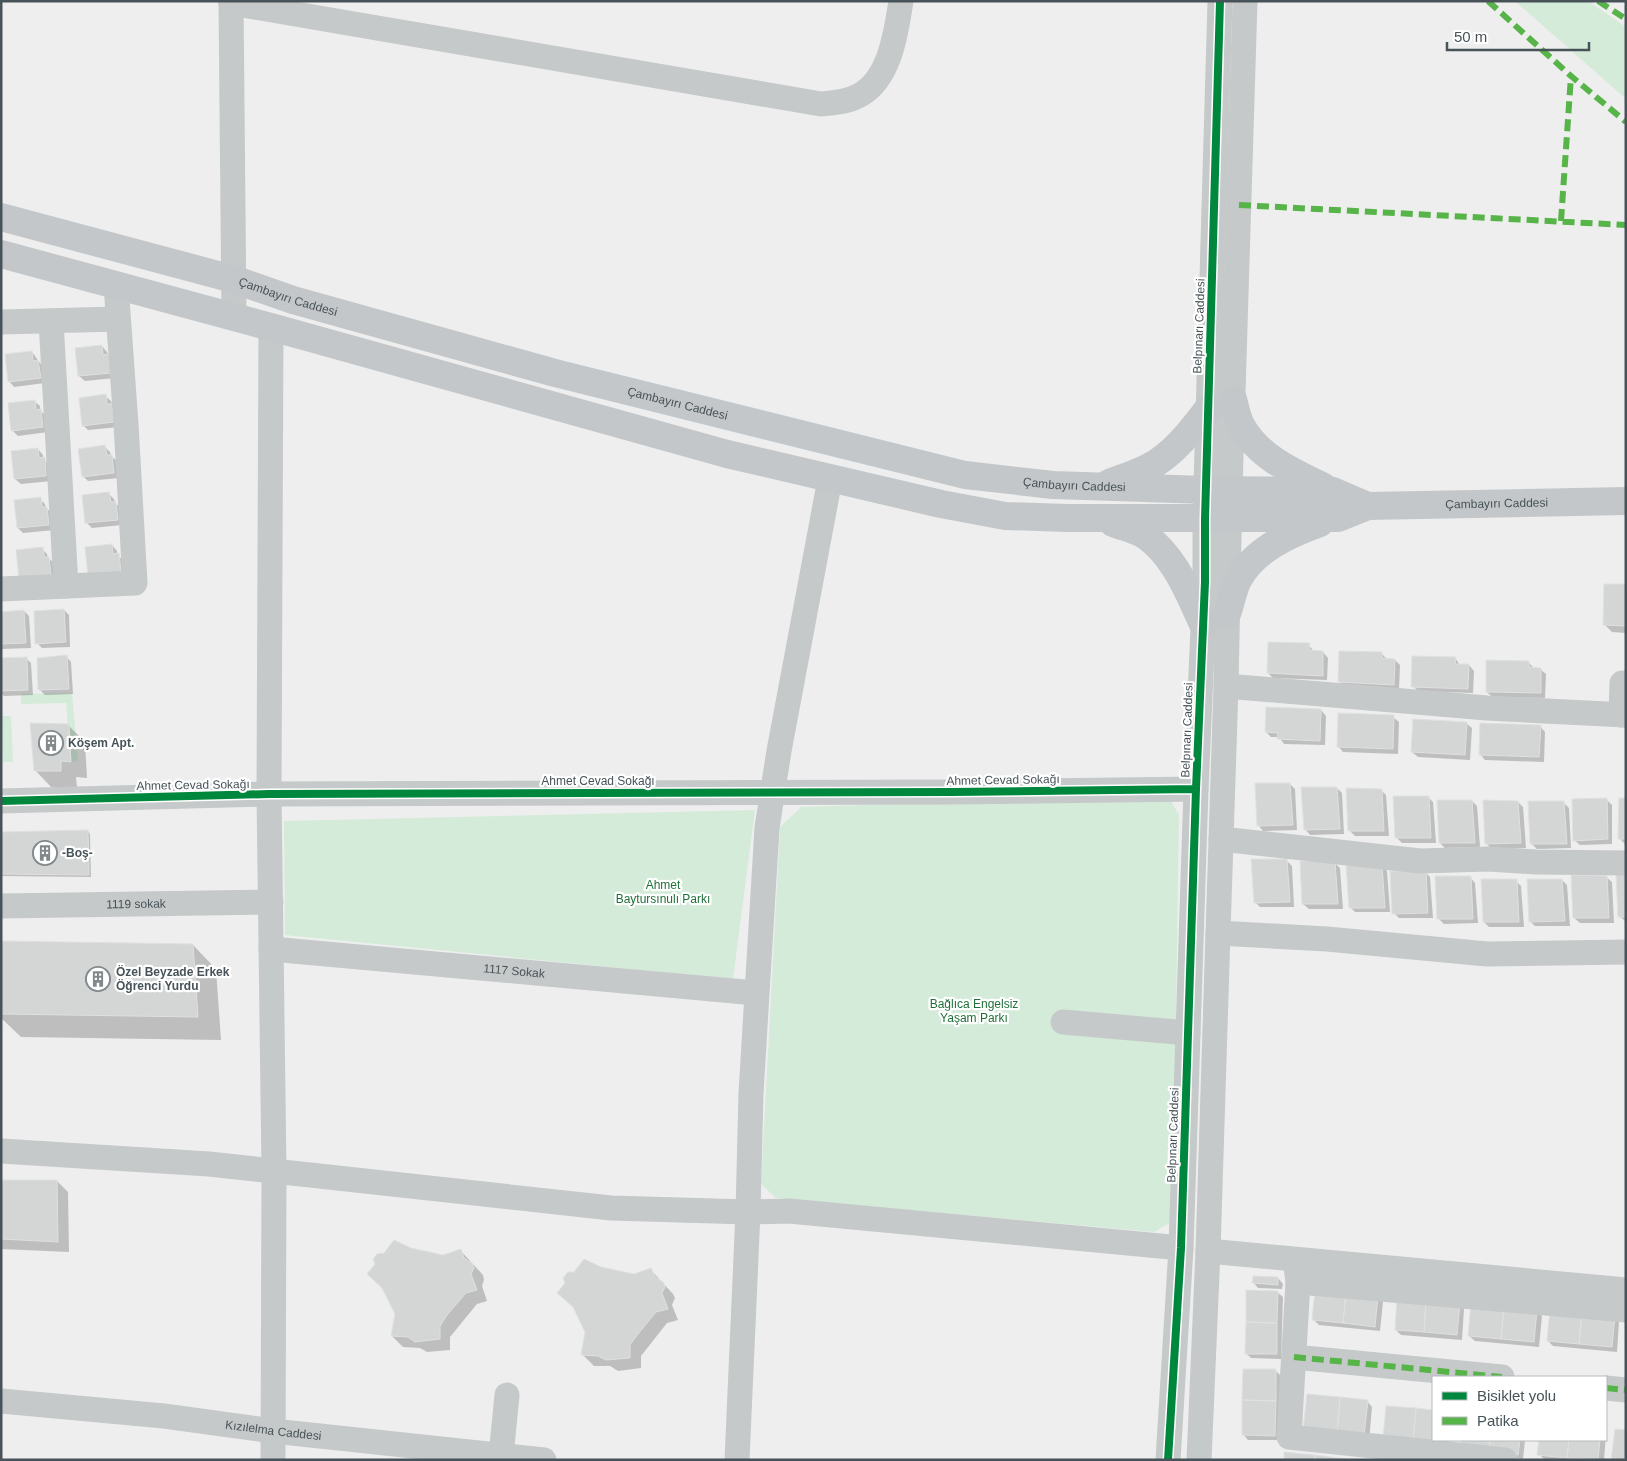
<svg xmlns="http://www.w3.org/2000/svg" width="1627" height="1461" viewBox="0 0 1627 1461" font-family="Arial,sans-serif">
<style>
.green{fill:#d5ebd9}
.shadow{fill:#0003}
.building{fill:#d4d6d6;stroke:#dfe0e1}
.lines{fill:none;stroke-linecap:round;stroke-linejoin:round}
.minor{stroke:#c6c9c9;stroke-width:25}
.major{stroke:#c4c7c9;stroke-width:28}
.quiet{stroke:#57b448;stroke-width:6;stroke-dasharray:12 6;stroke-linecap:butt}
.cycleway-casing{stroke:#fff;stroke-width:11}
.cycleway{stroke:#00873e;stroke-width:8}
.labels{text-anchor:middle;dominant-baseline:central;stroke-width:4.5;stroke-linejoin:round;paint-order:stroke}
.street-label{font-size:12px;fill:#475358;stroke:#fff}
.poi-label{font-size:12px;font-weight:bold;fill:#475358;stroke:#fff;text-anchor:start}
.park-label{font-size:12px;fill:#217039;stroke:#fff}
</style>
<rect width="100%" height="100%" fill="#eee"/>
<!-- green -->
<path class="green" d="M1515 1H1588L1626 27V99Z
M72 693 78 761 71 762 66 703 21 704V694Z
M2 716H11L13 762H3Z
M1168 796 1179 815 1173 1221 1154 1232 776 1198 761 1184 780 827 801 807Z
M755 810 733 979 285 935 284 821Z"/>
<!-- shadow -->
<path class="shadow" d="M102 346 107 352 115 378 85 381 79 376 76 349Z
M32 352 43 367 45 383 14 387 9 381Z
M105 396 111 401 119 427 88 430 83 425Z
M34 401 40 406V410L46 416 48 432 18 436 12 430Z
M105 447 110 452 111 456 117 461 119 478 88 481 83 476Z
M38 449 43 455V459L49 464 51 481 21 484 15 479 12 452Z
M109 494 114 499 115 503 121 508 122 525 92 528 87 523Z
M40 499 45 504 46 508 52 513 54 530 23 533 18 528Z
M112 545 117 551V555L123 560 126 577 95 580Z
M42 549 47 554 48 558 54 563 56 580 20 578Z
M1626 586V633L1612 632 1604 624Z
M64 610 69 615 70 647 42 648 37 643Z
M24 611 29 616 31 648 2 649 1 613Z
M1309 645 1314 652H1323L1328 658 1327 680 1273 678 1268 673Z
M1382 654 1387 659 1395 660 1400 665 1399 689 1345 687 1340 682Z
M66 656 71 662 73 694 45 695 39 689Z
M26 658 31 663 33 695 4 696 1 693V660Z
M1455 658 1460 665H1469L1474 671 1473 693 1418 691 1413 686Z
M1528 662 1533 667 1540 669 1546 674 1545 698 1492 697 1487 692Z
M1321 710 1326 716 1325 745 1284 744 1279 737H1271L1266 732Z
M1393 717 1399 722 1398 754 1343 752 1338 746Z
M1466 723 1472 728 1470 760 1418 757 1412 752Z
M69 726 85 742 87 778 76 777 77 787H51L35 770Z
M1540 726 1545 732 1544 762 1485 760 1480 754Z
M1290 784 1295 789 1297 830 1263 831 1258 825Z
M1337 788 1342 793 1344 834 1310 835 1305 829Z
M1381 790 1386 795 1389 836H1355L1350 831Z
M1428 797 1433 802 1436 843H1402L1397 838Z
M1626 799V844H1625L1619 838Z
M1607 800 1612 805V844L1580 845 1574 840Z
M1472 801 1477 806 1480 847 1445 848 1440 843Z
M1518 802 1523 807 1526 848H1491L1486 843Z
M1563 802 1569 808 1571 848 1537 849 1532 844Z
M88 831 90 834 91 877 1 876V834Z
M1287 861 1292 866 1294 907H1260L1255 902Z
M1335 863 1340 868 1343 909H1309L1303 904Z
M1382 866 1387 871 1390 912H1355L1350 907Z
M1425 872 1430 877 1433 918H1399L1394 913Z
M1626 875V921H1625L1619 916Z
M1470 877 1475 883 1478 923 1444 924 1438 918Z
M1606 877 1612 882 1614 923H1580L1574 918Z
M1562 880 1567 885 1570 926H1535L1530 921Z
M1516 881 1521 886 1524 927H1489L1484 922Z
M1 942 193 945 216 969 221 1040 21 1037 1 1018Z
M57 1181 68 1192 69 1252 1 1249V1182Z
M411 1250 443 1256 461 1251 483 1275 484 1280 482 1286 487 1301 477 1304 450 1337V1350L427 1352 420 1348 403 1347 392 1336Z
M601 1268 634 1275 651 1270 673 1294 675 1298 672 1305 678 1320 667 1323 641 1356V1368L618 1371 610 1366H594L583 1355Z
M1278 1278 1283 1284 1282 1289 1258 1288 1253 1282Z
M1277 1292 1283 1297 1281 1359 1251 1358 1246 1353Z
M1377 1297 1383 1302 1380 1331 1319 1325 1314 1320Z
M1459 1304 1464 1309 1462 1340 1401 1335 1396 1330Z
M1551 1310 1619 1321 1617 1352 1553 1346 1548 1341Z
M1537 1311 1542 1316 1539 1347 1475 1341 1469 1336Z
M1275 1370 1281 1376 1280 1440H1248L1243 1434Z
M1367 1401 1372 1407 1369 1441 1310 1435Z
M1387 1407 1433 1411V1440H1449L1448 1448 1390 1443Z
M1606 1434 1604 1460H1545L1539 1454 1540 1440H1606Z
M1462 1440H1525L1523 1459 1466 1453 1461 1448Z"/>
<!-- building -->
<path class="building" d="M102 345 103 355 109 354 111 373 78 376 75 348Z
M32 351 33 361 38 360 41 378 8 382 5 354Z
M106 394 107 404H112L114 422 82 426 79 398Z
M35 400 36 410 41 409 43 427 11 431 8 403Z
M105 445 107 455H112L114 473 82 477 78 449Z
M38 448 39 458 45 457 46 476 14 479 11 451Z
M109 492 111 502H116L118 520 85 523 82 495Z
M41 497 42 507H47L49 525 17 528 14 500Z
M112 544 113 554 119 553 121 572 88 576 85 547Z
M43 547 44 557H49L51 575 19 578 16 550Z
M1604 584H1626V626L1603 625Z
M64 609 66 642 35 644 34 611Z
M24 610 26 643 1 644V612Z
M1268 642 1310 643 1309 650 1323 651V676L1267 673Z
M1339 651 1382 652V658L1395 659 1394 685 1338 682Z
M67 655 69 689 38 690 37 658Z
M1412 656 1456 657 1455 664H1469L1468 689 1411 687Z
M27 657 28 690 1 691V658Z
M1486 660 1529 661V667L1541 668V693L1486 692Z
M1266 707 1321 709 1320 741 1277 739 1278 733 1265 732Z
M1338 713 1394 715 1393 749 1337 747Z
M1413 719 1467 722 1465 755 1411 752Z
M30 723 69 724 71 762 61 761V771H34Z
M1480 723 1541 725 1539 757 1479 755Z
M1255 783H1290L1293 825 1257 826Z
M1301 787H1337L1340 829 1304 830Z
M1346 788 1382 789 1384 831H1348Z
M1393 796H1429L1431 838H1395Z
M1607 798 1608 839 1573 841 1572 799Z
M1619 798H1626V839H1618Z
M1437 800H1472L1475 843H1439Z
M1483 800 1518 801 1521 843 1485 844Z
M1528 801H1564L1567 844H1530Z
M88 830 89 875 1 874V832Z
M1251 859H1287L1290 902 1254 903Z
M1300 861H1335L1338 904H1302Z
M1346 865H1382L1385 908H1349Z
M1390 871H1426L1428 913 1392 914Z
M1616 874H1626V917H1618Z
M1571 875 1607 876 1609 918H1573Z
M1435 876H1471L1473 919H1437Z
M1481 879H1517L1519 922H1483Z
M1527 879H1562L1565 921 1529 922Z
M1 941 193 944 198 1017 1 1014Z
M1 1180H57L58 1242 1 1239Z
M394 1240 411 1248 443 1255 461 1249 464 1258 472 1263 474 1268 471 1274 477 1290 466 1293 447 1315 440 1326V1339L415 1342 408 1337 391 1336 395 1314 382 1288 367 1274 375 1264 373 1259 377 1254 384 1253Z
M584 1259 601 1267 634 1274 651 1268 655 1277 663 1282 665 1287 662 1293 668 1309 656 1312 638 1334 630 1345V1358L606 1360 598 1356 581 1355 585 1332 573 1307 557 1293 565 1283 563 1278 568 1272H574Z
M1253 1276 1278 1277V1285L1252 1283Z
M1246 1290 1278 1291 1277 1323 1246 1322Z
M1315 1290 1346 1293 1343 1323 1312 1320Z
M1346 1293 1378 1296 1375 1327 1343 1323Z
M1397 1298 1426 1300 1424 1332 1395 1330Z
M1426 1300 1460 1303 1457 1335 1424 1332Z
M1471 1303 1504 1306 1501 1339 1468 1336Z
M1504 1306 1537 1309 1534 1342 1501 1339Z
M1550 1309 1582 1312 1579 1344 1547 1341Z
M1582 1312 1615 1315 1612 1347 1579 1344Z
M1246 1322 1277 1323V1354H1245Z
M1243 1369H1276V1401L1242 1400Z
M1307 1394 1340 1397 1337 1433 1303 1430Z
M1340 1397 1368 1400 1364 1436 1337 1433Z
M1242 1400 1276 1401 1275 1436 1242 1435Z
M1386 1406 1416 1408 1413 1441 1383 1438Z
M1416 1408 1433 1410V1440H1444L1443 1444 1413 1441Z
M1615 1429 1626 1430V1460H1611Z
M1461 1440H1490L1489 1451 1460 1448Z
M1490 1440H1520L1518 1455 1489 1451Z
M1539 1440H1569L1567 1458 1537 1455Z
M1569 1440H1600L1598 1460 1567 1458Z
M1284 1452 1315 1455V1460H1284Z
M1315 1455 1345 1459V1460H1315Z"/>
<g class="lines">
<!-- minor -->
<g class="minor">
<path d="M231 1 234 317"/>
<path d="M231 3 821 104C833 103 847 102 858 96 890 80 896 33 901 1"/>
<path d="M51 321 66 586"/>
<path d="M1 322 118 319"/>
<path d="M271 327 269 794 274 1171 273 1460"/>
<path d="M1 589 135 583 126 424 116 285"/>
<path d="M1226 686 1487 708 1626 715"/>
<path d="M1621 715 1622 683"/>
<path d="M1 801 269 794 952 792 1196 789"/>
<path d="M1221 839 1420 861 1489 859 1536 862 1626 863"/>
<path id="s1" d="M1 906 271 902"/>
<path d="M1218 933 1327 939 1487 954 1626 952"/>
<path id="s2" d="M271 949 756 993"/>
<path d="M1063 1022 1188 1033"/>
<path d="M1 1151 209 1164 611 1208 748 1212 789 1211 1181 1248"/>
<path d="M1208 1251 1626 1290"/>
<path d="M1295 1260 1298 1282 1289 1437 1505 1460"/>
<path d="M1298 1282 1626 1310"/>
<path d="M1294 1357 1502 1377"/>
<path d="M1606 1388 1626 1390"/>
<path id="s3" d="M1 1401 164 1416 273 1431 544 1460"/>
<path d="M501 1456 507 1395"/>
<path d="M737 1460 748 1212 751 1093 767 828 779 751 830 479"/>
<path d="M1168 1460 1181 1248 1196 789 1205 582V519L1220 1"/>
<path d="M1199 1460 1208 1251 1218 933 1226 686 1230 490 1245 1"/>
</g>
<!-- major -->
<g class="major">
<path id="s4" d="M1 217 233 279 293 300 555 373 965 475 1053 485 1206 490 1333 491 1368 506"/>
<path id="s5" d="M1 254 271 327 727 454 941 504 1005 516 1067 518H1338L1368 506 1626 501"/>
<path d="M1233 399C1235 407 1237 417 1241 425 1258 457 1293 472 1324 487"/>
<path d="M1109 483C1125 477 1142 472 1156 463 1177 450 1193 428 1208 409"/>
<path d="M1113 523C1123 527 1137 530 1146 536 1175 557 1188 592 1203 624"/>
<path d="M1227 614C1231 603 1233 590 1238 580 1254 550 1289 534 1320 523"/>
</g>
<!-- quiet -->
<path class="quiet" d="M1488 1 1571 76 1626 122
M1598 1 1626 19
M1239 205 1626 225
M1561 221 1571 76
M1294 1357 1502 1377
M1606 1388 1626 1390"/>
<defs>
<path id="cycleway" d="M1 801 269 794 952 792 1196 789
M1168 1460 1181 1248 1196 789 1205 582V519L1220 1"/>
</defs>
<!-- cycleway casing -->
<use href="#cycleway" class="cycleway-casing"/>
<!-- cycleway -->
<use href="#cycleway" class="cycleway"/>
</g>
<!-- icons -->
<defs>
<symbol id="building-ring" viewBox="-11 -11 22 22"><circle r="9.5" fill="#fff" stroke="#81898c" stroke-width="1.5"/><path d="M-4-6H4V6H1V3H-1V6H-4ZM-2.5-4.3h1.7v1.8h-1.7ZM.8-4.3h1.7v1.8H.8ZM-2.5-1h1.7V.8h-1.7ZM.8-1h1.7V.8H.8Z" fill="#81898c"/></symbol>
</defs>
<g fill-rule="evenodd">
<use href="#building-ring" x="37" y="729" width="28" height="28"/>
<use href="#building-ring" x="31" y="839" width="28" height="28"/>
<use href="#building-ring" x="84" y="965" width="28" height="28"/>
</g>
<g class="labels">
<!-- street labels -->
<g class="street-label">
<text stroke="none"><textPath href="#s4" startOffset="298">Çambayırı Caddesi</textPath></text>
<text transform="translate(1199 326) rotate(-88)">Belpınarı Caddesi</text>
<text stroke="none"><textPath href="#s4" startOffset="702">Çambayırı Caddesi</textPath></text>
<text stroke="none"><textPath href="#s4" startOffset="1108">Çambayırı Caddesi</textPath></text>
<text stroke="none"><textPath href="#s5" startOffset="1532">Çambayırı Caddesi</textPath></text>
<text transform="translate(1187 730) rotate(-88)">Belpınarı Caddesi</text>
<text transform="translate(1003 780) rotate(-1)">Ahmet Cevad Sokağı</text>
<text x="598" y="781">Ahmet Cevad Sokağı</text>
<text transform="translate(193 785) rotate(-1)">Ahmet Cevad Sokağı</text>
<text stroke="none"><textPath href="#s1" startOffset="135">1119 sokak</textPath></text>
<text stroke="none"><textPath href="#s2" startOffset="244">1117 Sokak</textPath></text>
<text transform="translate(1173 1135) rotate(-88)">Belpınarı Caddesi</text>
<text stroke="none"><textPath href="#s3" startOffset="274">Kızılelma Caddesi</textPath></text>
</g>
<!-- poi labels -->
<g class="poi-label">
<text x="68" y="743">Köşem Apt.</text>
<text x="62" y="853">-Boş-</text>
<text x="116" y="972">Özel Beyzade Erkek<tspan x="116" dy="14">Öğrenci Yurdu</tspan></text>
</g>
<!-- park labels -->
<g class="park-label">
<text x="663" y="885">Ahmet<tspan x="663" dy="14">Baytursınulı Parkı</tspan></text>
<text x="974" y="1004">Bağlıca Engelsiz<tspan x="974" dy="14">Yaşam Parkı</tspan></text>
</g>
</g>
<!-- border -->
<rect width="1627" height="1461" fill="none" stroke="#475358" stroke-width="5"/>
<!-- legend -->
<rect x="1432" y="1376" width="175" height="65" fill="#ffffff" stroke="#b5babc"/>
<rect x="1442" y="1392" width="25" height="8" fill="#00873e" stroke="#b5babc"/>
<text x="1477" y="1401" font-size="15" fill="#475358">Bisiklet yolu</text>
<rect x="1442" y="1417" width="25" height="8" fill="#57b448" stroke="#b5babc"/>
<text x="1477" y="1426" font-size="15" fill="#475358">Patika</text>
<!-- scale -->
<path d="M1447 42v8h142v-8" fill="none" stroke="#475358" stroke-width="2.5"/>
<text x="1454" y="42" font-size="15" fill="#475358" stroke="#ffffff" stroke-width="4" paint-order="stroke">50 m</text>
</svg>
